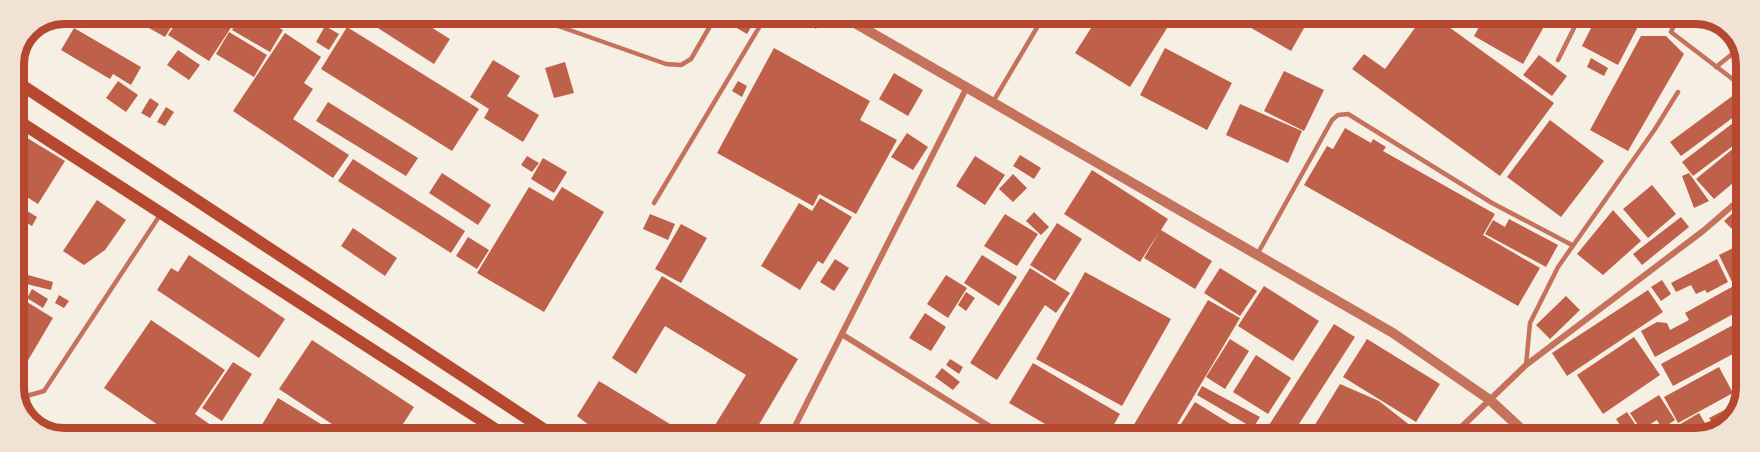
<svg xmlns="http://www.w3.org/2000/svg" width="1760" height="452" viewBox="0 0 1760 452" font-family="'DejaVu Sans',sans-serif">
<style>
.building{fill:#bf614a}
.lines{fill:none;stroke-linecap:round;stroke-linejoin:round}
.service{stroke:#c5725c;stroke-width:4.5}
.minor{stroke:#c5725c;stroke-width:6}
.tertiary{stroke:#c5725c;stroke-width:10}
.secondary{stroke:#b5482f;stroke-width:12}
.rim{fill:none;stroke:#b5482f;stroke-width:8}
</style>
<rect width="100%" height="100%" fill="#f6efe4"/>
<!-- building -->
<path class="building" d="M124 14H179L165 37Z
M182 14H240L209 61 168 35Z
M242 14H255L283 30 270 52 232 30Z
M269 14H283L277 23 267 17Z
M356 14H410L450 39 434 64Z
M736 14H759L747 34 730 24Z
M795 14H811L821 20 816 29Z
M1100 14H1171L1174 17 1130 87 1075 53Z
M1227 14H1312L1291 51Z
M1323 14H1342L1337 23Z
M1425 14H1431L1554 103 1500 176 1352 69 1364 54 1385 69Z
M1486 14H1551L1523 64 1474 36Z
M1598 14 1644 15 1618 65 1582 46Z
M325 26 339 34 329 50 316 42Z
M347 27 479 109 452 151 321 69Z
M74 28 141 67 131 85 113 74 110 79 61 50Z
M229 32 267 55 254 77 216 54Z
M285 33 321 57 304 83 313 89 293 119 349 155 333 178 233 111Z
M1641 36H1666L1684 54 1628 151 1590 130Z
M774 48 870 101 860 120 897 140 856 214 819 194 813 206 717 153Z
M1165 48 1232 83 1207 130 1140 95Z
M178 50 200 65 189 80 167 65Z
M1539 55 1567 76 1552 96 1523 75Z
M1591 58 1608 68 1604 76 1587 67Z
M493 60 520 76 507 96 539 115 523 142 484 118 489 109 470 97Z
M565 62 574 93 554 98 545 68Z
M1284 71 1324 90 1304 131 1264 111Z
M894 73 923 90 908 116 879 99Z
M118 81 138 95 126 112 106 98Z
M738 81 747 86 742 97 732 91Z
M1746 86V108L1681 156 1670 142Z
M150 98 159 104 150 118 141 113Z
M328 102 418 158 406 176 316 121Z
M1240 104 1302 131 1288 163 1226 135Z
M166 107 174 112 165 126 157 122Z
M1746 113V136L1693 176 1682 162Z
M1550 120 1604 161 1561 217 1507 177Z
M1345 128 1371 143 1373 139 1386 147 1383 151 1495 214 1483 235 1540 268 1518 306 1304 185 1327 146 1333 149Z
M14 130 65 161 38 204 14 189Z
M907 133 928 147 913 170 891 157Z
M1746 138V172L1714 199 1696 179Z
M1020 155 1041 168 1034 179 1013 166Z
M527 156 539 163 532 172 521 165Z
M975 156 1005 175 985 205 956 186Z
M543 158 567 172 554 193 531 179Z
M353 159 465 231 451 253 338 181Z
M1092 170 1168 219 1161 230 1212 261 1195 289 1144 258 1159 232 1140 262 1064 214Z
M442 173 491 205 478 225 429 193Z
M1689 173 1709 201 1694 208 1682 176Z
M1013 174 1027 188 1013 202 999 189Z
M1652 185 1676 214 1648 238 1623 209Z
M529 187 553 201 562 187 604 212 544 312 477 273Z
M820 198 852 217 823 264 818 261 800 290 761 266 799 203 812 211Z
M97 200 126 220 105 250 84 265 63 251Z
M1746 200V219L1736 209Z
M14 203 37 217 32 226 14 216Z
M1613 210 1641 241 1603 275 1577 254Z
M1735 211 1746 222V226L1737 234 1724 221Z
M1034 212 1049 227 1041 235 1026 221Z
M650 214 675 224 668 240 643 229Z
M1005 214 1038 234 1017 266 984 246Z
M1681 217 1689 227 1642 265 1633 254Z
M1509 219 1558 245 1546 267 1485 234 1493 220 1505 227Z
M1057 223 1082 239 1055 281 1030 265Z
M14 224 26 231 14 250Z
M681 224 707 238 681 283 655 269Z
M353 228 397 258 385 276 341 246Z
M468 237 489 250 477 269 456 256Z
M1743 243 1746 249V275L1732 282 1719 255Z
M189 255 285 319 259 358 157 290 171 268 178 272Z
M982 255 1017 277 999 306 964 283Z
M835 259 849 268 834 291 820 282Z
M1717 259 1728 282 1707 293 1705 290 1696 294 1691 285 1676 292 1671 283Z
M1030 268 1070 293 1056 313 1045 305 997 380 970 363Z
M1220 268 1257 291 1240 316 1204 293Z
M14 271 53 282 51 290 14 281Z
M1085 272 1171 319 1122 406 1036 359Z
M946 275 967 288 948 318 927 304Z
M662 276 798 359 751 438H707L746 375 665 326 636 374 612 358Z
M1746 279V307L1655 357 1641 331 1657 322 1667 323 1670 330 1689 320 1685 313Z
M1662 280 1671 294 1661 301 1651 287Z
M1264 286 1319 321 1293 361 1238 326Z
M32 289 48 299 43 308 27 298Z
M1648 290 1663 312 1567 376 1552 353Z
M966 292 975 298 966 311 958 305Z
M14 294 53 318 24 367 14 361Z
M59 295 69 301 64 308 55 303Z
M1566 296 1580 310 1550 339 1536 325Z
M1208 300 1240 318 1169 438H1126Z
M925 313 946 327 931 351 909 338Z
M1746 318V347L1673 386 1661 364Z
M151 320 225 370 195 414 215 428 209 438H177L104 388Z
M1334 324 1355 337 1290 438 1269 425Z
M1634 337 1660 375 1603 414 1577 375Z
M1230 339 1249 351 1225 389 1206 377Z
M1367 339 1440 384 1416 422 1343 377Z
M312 340 414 407 394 438H353L279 389Z
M1256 355 1291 378 1268 414 1233 392Z
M950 359 963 367 959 374 946 365Z
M233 362 252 374 222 421 202 408Z
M1033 363 1120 414 1106 438H1069L1009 403Z
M1719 367 1733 393 1678 423 1664 397Z
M942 368 960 382 953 390 935 377Z
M599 381 693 438H606L577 416Z
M1340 384 1379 401 1416 430 1411 438H1312L1308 436Z
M1202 386 1260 417 1253 428 1197 395Z
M1659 395 1675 420 1662 429 1657 420 1641 430 1630 413Z
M278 398 344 438H254Z
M1744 400 1738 410 1712 423 1709 418Z
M1195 402 1237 428 1231 438H1172Z
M1627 412 1643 436 1640 438H1629L1616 419Z
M1699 413 1711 433 1696 438H1657Z
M1733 417 1727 428 1716 431 1714 428Z
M1262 428 1278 438H1256Z
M442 430 453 438H437Z"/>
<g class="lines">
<!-- service -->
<path class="service" d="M524 14 666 64 681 65 691 59 717 14
M1679 15 1671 32 1743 87
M1558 60 1581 14
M1716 67 1741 47
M993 102 1045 14
M654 203 767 14
M1258 253 1332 120 1338 115 1348 114 1492 203 1572 245
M1526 365 1530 323 1558 267 1655 129 1678 92
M16 399 44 391 160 215"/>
<!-- minor -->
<path class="minor" d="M843 335 1008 438
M789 438 967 87
M1450 438 1526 365 1703 231 1746 194"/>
<!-- tertiary -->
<path class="tertiary" d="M839 14 1393 333 1490 400 1531 438"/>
<!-- secondary -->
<path class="secondary" d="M14 80 557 438
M14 118 509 438"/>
</g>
<!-- crop -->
<path d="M0 0H1760V452H0ZM64 24H1696A40 40 0 0 1 1736 64V388A40 40 0 0 1 1696 428H64A40 40 0 0 1 24 388V64A40 40 0 0 1 64 24Z" fill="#f1e2d6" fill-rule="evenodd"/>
<path class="rim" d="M64 24H1696A40 40 0 0 1 1736 64V388A40 40 0 0 1 1696 428H64A40 40 0 0 1 24 388V64A40 40 0 0 1 64 24Z"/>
</svg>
